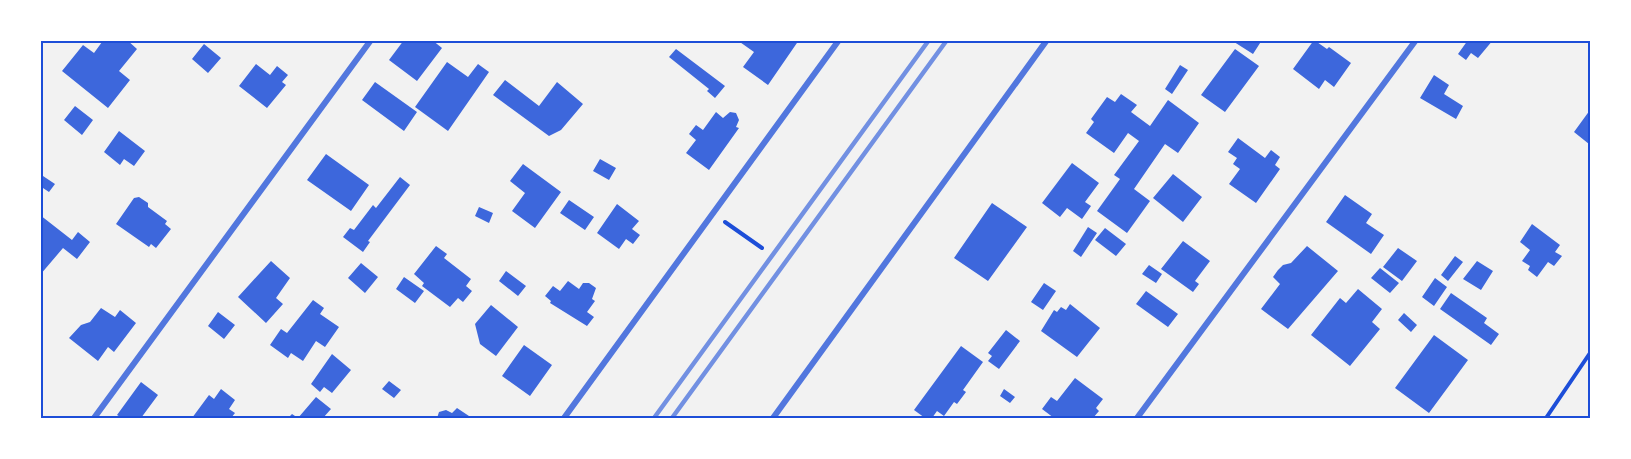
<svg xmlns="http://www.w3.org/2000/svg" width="1631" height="459" viewBox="0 0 1631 459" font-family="'Golos Text',sans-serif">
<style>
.building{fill:#3d67dc}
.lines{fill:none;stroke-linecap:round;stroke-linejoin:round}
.path{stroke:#1d4ed8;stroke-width:4}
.minor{stroke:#5277de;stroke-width:6}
.rail{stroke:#7290e2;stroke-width:4.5}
.neatline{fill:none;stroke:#1d4ed8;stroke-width:2}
</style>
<rect width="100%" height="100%" fill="#f2f2f2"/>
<!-- building -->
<path class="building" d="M100 40H127L137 49 119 71 130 80 108 108 62 71 83 45 94 53 102 42Z
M404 40H432L442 48 417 81 389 60Z
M737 40H799L768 85 743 67 754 52Z
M1231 40H1262L1253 54Z
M1314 40 1327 49 1329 47 1351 63 1334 87 1325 80 1319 89 1293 69Z
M1468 40H1493L1478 58 1471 53 1466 60 1458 54Z
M204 44 221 58 208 73 192 59Z
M676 49 725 86 715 98 707 91 709 89 669 57Z
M1235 49 1259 66 1225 112 1201 95Z
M447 62 468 77 478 64 489 72 448 131 415 107Z
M256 64 270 75 277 66 288 75 282 82 286 85 267 108 239 86Z
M1180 65 1188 70 1172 94 1165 89Z
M1434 75 1449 85 1444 94 1463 106 1456 119 1420 98Z
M505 80 539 106 557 82 583 104 561 130 549 136 493 95Z
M375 82 417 112 404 131 362 100Z
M1121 94 1137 105 1131 112 1150 126 1168 100 1199 123 1178 153 1165 144 1134 189 1150 201 1127 233 1097 211 1120 179 1114 175 1139 141 1128 133 1114 153 1086 133 1094 122 1091 119 1107 97 1115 102Z
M75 106 93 120 82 135 64 120Z
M1590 110V142L1589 144 1574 132Z
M716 112 723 118 730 112 736 113 739 120 736 127 739 128 709 170 686 153 696 140 689 134 696 125 703 130Z
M119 131 145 151 134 166 124 159 120 165 104 152Z
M1238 138 1265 158 1271 150 1280 157 1275 165 1280 169 1256 203 1229 184 1240 169 1233 164 1237 158 1228 152Z
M326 154 369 185 351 211 307 180Z
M600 159 616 168 609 180 593 171Z
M1072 163 1099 183 1085 202 1091 206 1082 219 1067 208 1060 217 1042 203Z
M523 164 561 192 535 228 512 211 525 193 510 181Z
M40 174 55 184 49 192 40 186Z
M1173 174 1202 197 1183 222 1153 198Z
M400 177 410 185 368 241 370 242 363 252 343 237 350 228 354 230 373 205 376 208Z
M1345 195 1372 214 1366 223 1384 235 1371 254 1326 222Z
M139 197 148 203V207L167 221 165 224 171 229 156 248 151 244 149 247 116 224 134 198Z
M569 200 594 217 585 230 560 213Z
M992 203 1027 227 988 281 954 258Z
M617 204 639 221 632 229 640 235 633 244 626 239 619 249 597 233Z
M479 207 493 213 489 223 475 216Z
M40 215 72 240 78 232 90 242 77 259 63 248 40 275Z
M1532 224 1560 245 1555 252 1562 256 1554 266 1548 262 1537 277 1528 270 1530 266 1522 261 1530 250 1520 242Z
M1088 227 1097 233 1081 257 1073 251Z
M1105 228 1126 244 1116 256 1095 240Z
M1183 241 1210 261 1195 281 1199 284 1193 292 1161 269Z
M436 246 447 254 444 258 471 279 466 286 472 291 463 302 458 298 450 307 422 286 424 283 414 274Z
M1307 246 1338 271 1288 329 1261 309 1280 284 1273 277 1278 270 1283 265 1291 263Z
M1398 248 1417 261 1402 281 1383 267Z
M1455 256 1463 262 1448 281 1441 275Z
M271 261 290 278 276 298 283 304 266 323 238 297Z
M1477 261 1493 271 1481 290 1463 279Z
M361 263 378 277 365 293 348 278Z
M1149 265 1162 274 1156 283 1142 274Z
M1380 268 1399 283 1390 293 1371 278Z
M506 271 526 286 518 296 499 281Z
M404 277 424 291 415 303 396 289Z
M1435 278 1447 287 1434 306 1422 297Z
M568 281 579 289 583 283H589L596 288 592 299 595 301 587 312 594 317 587 326 550 303 551 301 545 296 553 286 560 291Z
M1044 283 1056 291 1043 310 1031 302Z
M1358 289 1382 309 1372 322 1380 329 1350 366 1311 335 1340 298 1346 303Z
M1146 291 1178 314 1168 327 1136 304Z
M1451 293 1487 318 1484 323 1499 334 1491 345 1440 309Z
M313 300 324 308 320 314 339 327 325 347 316 341 303 361 291 353 288 358 270 345 281 329 287 333Z
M1070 304 1100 328 1077 357 1041 331 1054 310 1057 312 1061 307 1066 310Z
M491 305 518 327 496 356 480 344 475 324Z
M101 308 115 317 120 310 136 323 114 352 108 347 98 361 69 338 81 325 90 322Z
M218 312 235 325 224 339 208 326Z
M1404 313 1417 325 1411 332 1398 320Z
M1006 330 1020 341 999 369 988 361 992 356 988 353Z
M1434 335 1468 360 1429 413 1395 388Z
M524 345 552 365 530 396 502 376Z
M961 346 983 362 963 390 966 392 957 404 954 402 944 416 937 411 932 418H925L914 410Z
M332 354 351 370 332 393 324 387 320 392 311 384Z
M1075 378 1103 399 1096 408 1099 411 1093 418H1054L1042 409 1051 397 1057 401Z
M389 381 401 390 394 398 382 389Z
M141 382 158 395 141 418H122L117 415Z
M221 389 235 400 229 409 235 413 231 418H192L209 395 214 399Z
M1004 389 1015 397 1010 403 1000 396Z
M316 397 331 409 323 418H288L292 414 298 418Z
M457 408 472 418H437L439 412 446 410 452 413Z"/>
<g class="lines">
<!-- path -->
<path class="path" d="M725 222 762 248
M1546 418 1590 353"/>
<!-- minor -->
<path class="minor" d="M94 418 371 40
M564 418 839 40
M773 418 1047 40
M1137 418 1416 40"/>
<!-- rail -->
<path class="rail" d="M654 418 929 40
M672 418 947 40"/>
</g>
<!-- border -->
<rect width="1631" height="459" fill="none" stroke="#ffffff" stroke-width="84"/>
<rect x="42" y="42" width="1547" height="375" class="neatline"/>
</svg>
